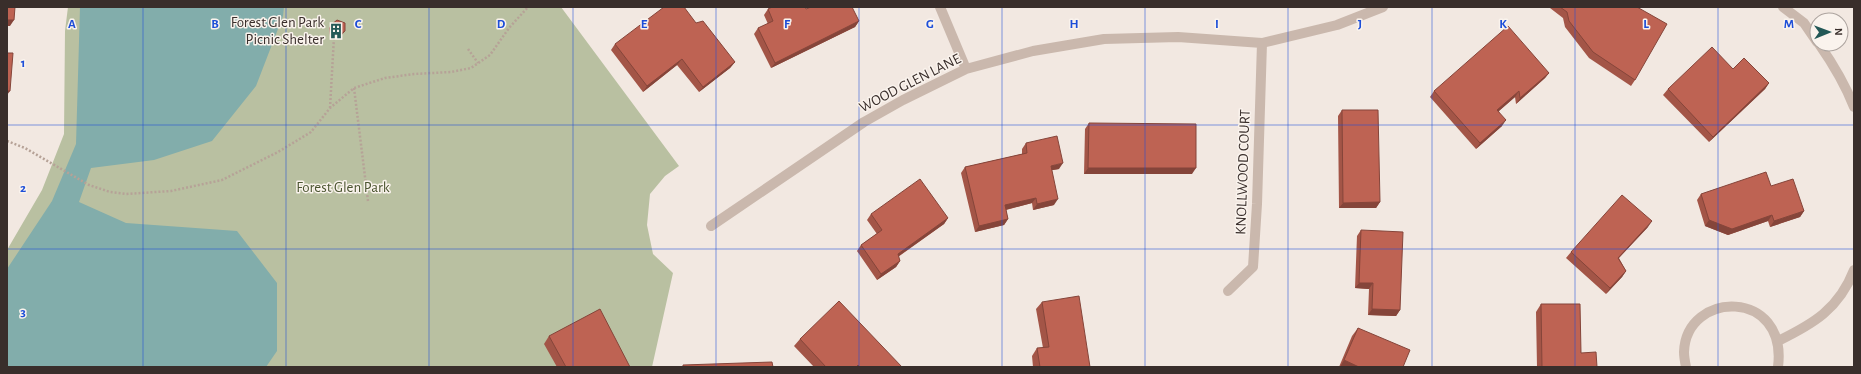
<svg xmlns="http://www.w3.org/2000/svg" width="1861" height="374" viewBox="0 0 1861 374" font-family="'Alegreya Sans',sans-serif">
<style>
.green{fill:#b9c0a1}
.water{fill:#82adab}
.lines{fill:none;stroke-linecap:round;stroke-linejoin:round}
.path{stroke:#b6a297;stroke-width:2.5;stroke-dasharray:2 2;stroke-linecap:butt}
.minor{stroke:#cab8ad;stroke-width:10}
.wall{fill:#a35547}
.shaded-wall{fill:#85453a}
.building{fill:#be6353;stroke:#85453a}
.grid{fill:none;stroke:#1d4ed8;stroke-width:1;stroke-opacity:0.55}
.labels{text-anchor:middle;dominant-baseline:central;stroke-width:3;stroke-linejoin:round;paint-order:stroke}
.poi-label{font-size:15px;fill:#392e2b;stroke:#faf3ed;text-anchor:end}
.street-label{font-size:15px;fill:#392e2b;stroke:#faf3ed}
.park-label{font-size:15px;fill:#4b5531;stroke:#faf3ed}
.grid-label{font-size:13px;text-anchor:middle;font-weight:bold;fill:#1d4ed8;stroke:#faf3ed;stroke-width:3;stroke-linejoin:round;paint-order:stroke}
</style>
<rect width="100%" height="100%" fill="#f2e8e1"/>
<!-- green -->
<path class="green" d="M68 7H561L679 166 665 176 650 194 647 225 653 254 673 273 652 367H7V250L42 190 64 134 65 31Z"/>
<!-- water -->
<path class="water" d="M80 7H284L283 16 256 86 212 141 154 160 91 168 79 202 126 223 237 231 277 283V351L266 367H7V269L52 201 76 144Z"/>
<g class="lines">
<!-- path -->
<path class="path" d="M468 49 478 63
M354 88 368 201
M330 108 334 37
M7 141 25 148 89 185 110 192 126 194 171 191 222 180 278 152 311 132 330 108 354 88 385 78 414 74 451 72 471 68 490 55 509 28 528 7"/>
<!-- minor -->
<path class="minor" d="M940 7 966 69
M1783 7 1804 23 1817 42
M1819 44C1833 64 1845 84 1854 107
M711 226 864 122 903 100 966 69 1033 51 1104 39 1178 37 1262 43 1337 25 1383 7
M1228 291 1253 267 1257 204 1262 43
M1778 341C1813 324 1839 309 1854 270
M1686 367C1685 362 1684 357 1684 352 1686 290 1788 288 1778 367"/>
</g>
<!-- wall -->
<path class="wall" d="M1551 7H1637L1635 80 1631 86 1589 58 1565 27 1563 18 1550 8Z
M768 9H806L859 21 855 27 771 68 754 34 758 28 768 24 764 15Z
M696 23 735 62 730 68 699 92 677 65 643 92 611 50 615 44Z
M331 25 345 31 339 38 330 36 329 28Z
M1733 69 1769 83 1765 89 1709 142 1663 95 1668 89Z
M1549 73 1545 78 1516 104 1515 97 1499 111 1502 126 1476 149 1430 97 1434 91Z
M1342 110 1380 202 1376 208H1339L1338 116Z
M1089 123 1192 174H1084L1085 129Z
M1026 143 1059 169 1052 170 1054 205 1033 210 1032 203 1006 210 1008 219 1004 225 975 232 961 173 965 167 1022 154V149Z
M1771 186 1804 211 1800 217 1770 227 1768 221 1728 235 1705 226 1697 200 1701 194Z
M871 214 948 218 944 224 898 257 900 261 896 267 877 280 857 251 861 245 877 234 867 220Z
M1648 227 1619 258 1626 271 1622 277 1606 294 1566 258 1571 252Z
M1361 230 1400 310 1396 316 1368 315 1369 289 1355 288 1357 236Z
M1042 302 1090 367H1033L1032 356 1037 348H1043L1036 309Z
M1541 304 1581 353 1597 367H1537L1536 312Z
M1358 328 1403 367H1339L1352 336Z
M549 336 630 367H557L544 344Z
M800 339 902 367H814L794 346Z"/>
<!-- shaded-wall -->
<path class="shaded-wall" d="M7 20H14L10 26H7Z
M859 21 855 27 771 68 775 63Z
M345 31 339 38 330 36 332 32Z
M682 59 677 65 643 92 647 86Z
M735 62 730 68 699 92 703 87Z
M1549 73 1545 78 1516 104 1520 98Z
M1769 83 1765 89 1709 142 1713 137Z
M7 91H10L7 95Z
M1519 91 1515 97 1493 116 1497 110Z
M1506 120 1502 126 1476 149 1480 143Z
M1063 163 1059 169 1047 171 1051 166Z
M1088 168H1196L1192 174H1084Z
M1036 198 1032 203 1001 211 1005 205Z
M1058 199 1054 205 1033 210 1037 204Z
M1380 202 1376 208H1339L1343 203Z
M1804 211 1800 217 1770 227 1774 221Z
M1772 215 1768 221 1728 235 1705 226 1709 220Z
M948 218 944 224 893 260 898 254Z
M1008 219 1004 225 975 232 979 226Z
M1652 221 1648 227 1614 263 1618 258Z
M900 261 896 267 877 280 881 274Z
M1626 271 1622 277 1606 294 1610 288Z
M1359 283H1373L1369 289 1355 288Z
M1372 309 1400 310 1396 316 1368 315Z
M1344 360 1359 367H1340Z"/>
<!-- building -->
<path class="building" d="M7 7H15L14 20H7Z
M664 7H684L696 23 703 21 735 62 703 87 682 59 647 86 615 44Z
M772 7H805L806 9 811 7H852L859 21 775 63 758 28 773 21 768 9Z
M1560 7H1637L1667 24 1635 80 1593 52 1569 21 1567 12Z
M337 20 345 23V31L341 34 332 32 331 25Z
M1508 26 1549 73 1520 98 1519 91 1497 110 1506 120 1480 143 1434 91Z
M1712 47 1733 69 1744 58 1769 83 1713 137 1668 89Z
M7 53H13L10 91H7Z
M1342 110H1378L1380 202 1343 203Z
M1089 123 1196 124V168H1088Z
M1057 136 1063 163 1051 166 1058 199 1037 204 1036 198 1005 205 1008 219 979 226 965 167 1027 153 1026 143Z
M1766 172 1771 186 1793 179 1804 211 1774 221 1772 215 1732 229 1709 220 1701 194Z
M920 179 948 218 898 254 900 261 881 274 861 245 882 230 871 214Z
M1622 195 1652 221 1618 258 1626 271 1610 288 1571 252Z
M1361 230 1403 232 1400 310 1372 309 1373 283H1359Z
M1079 296 1090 367H1040L1037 348 1049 347 1042 302Z
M839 301 902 367H860L858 365 856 367H826L800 339Z
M1541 304H1580L1581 353 1596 352 1597 367H1542Z
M600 309 630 367H566L549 336Z
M1358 328 1410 350 1403 367H1359L1344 360Z
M772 362 773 367H683V365Z"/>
<!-- grid -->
<path class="grid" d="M143 7V367M286 7V367M429 7V367M573 7V367M716 7V367M859 7V367M1002 7V367M1145 7V367M1288 7V367M1432 7V367M1575 7V367M1718 7V367M7 125H1854M7 249H1854"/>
<!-- icons -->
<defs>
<symbol id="building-bare" viewBox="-9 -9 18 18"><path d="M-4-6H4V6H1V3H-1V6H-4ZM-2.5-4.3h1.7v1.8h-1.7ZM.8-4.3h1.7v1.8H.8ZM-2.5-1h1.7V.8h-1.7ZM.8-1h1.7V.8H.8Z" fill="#235856" stroke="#faf3ed" stroke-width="2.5" paint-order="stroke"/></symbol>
</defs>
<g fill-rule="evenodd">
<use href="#building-bare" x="325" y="20" width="22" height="22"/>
</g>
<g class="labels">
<!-- poi labels -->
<g class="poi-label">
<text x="324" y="22">Forest Glen Park<tspan x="324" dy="17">Picnic Shelter</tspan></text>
</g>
<!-- street labels -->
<g class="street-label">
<text transform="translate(910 83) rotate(-27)">WOOD GLEN LANE</text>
<text transform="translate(1243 172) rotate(-88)">KNOLLWOOD COURT</text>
</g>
<!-- park labels -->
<g class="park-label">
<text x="343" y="187">Forest Glen Park</text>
</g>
</g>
<g class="grid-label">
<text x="72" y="28">A</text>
<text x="215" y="28">B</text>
<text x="358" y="28">C</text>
<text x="501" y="28">D</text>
<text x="644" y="28">E</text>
<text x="787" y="28">F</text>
<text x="930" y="28">G</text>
<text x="1074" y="28">H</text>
<text x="1217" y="28">I</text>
<text x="1360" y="28">J</text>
<text x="1503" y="28">K</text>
<text x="1646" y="28">L</text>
<text x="1789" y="28">M</text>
<text x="23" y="67">1</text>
<text x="23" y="192">2</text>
<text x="23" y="316">3</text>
</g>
<!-- border -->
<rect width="1861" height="374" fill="none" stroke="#392e2b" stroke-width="16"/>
<!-- north arrow -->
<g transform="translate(1829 32) rotate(89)"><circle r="19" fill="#faf3ed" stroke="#ada49f"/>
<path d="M0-3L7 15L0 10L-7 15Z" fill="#235856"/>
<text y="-6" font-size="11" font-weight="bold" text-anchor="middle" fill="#392e2b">N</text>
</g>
</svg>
